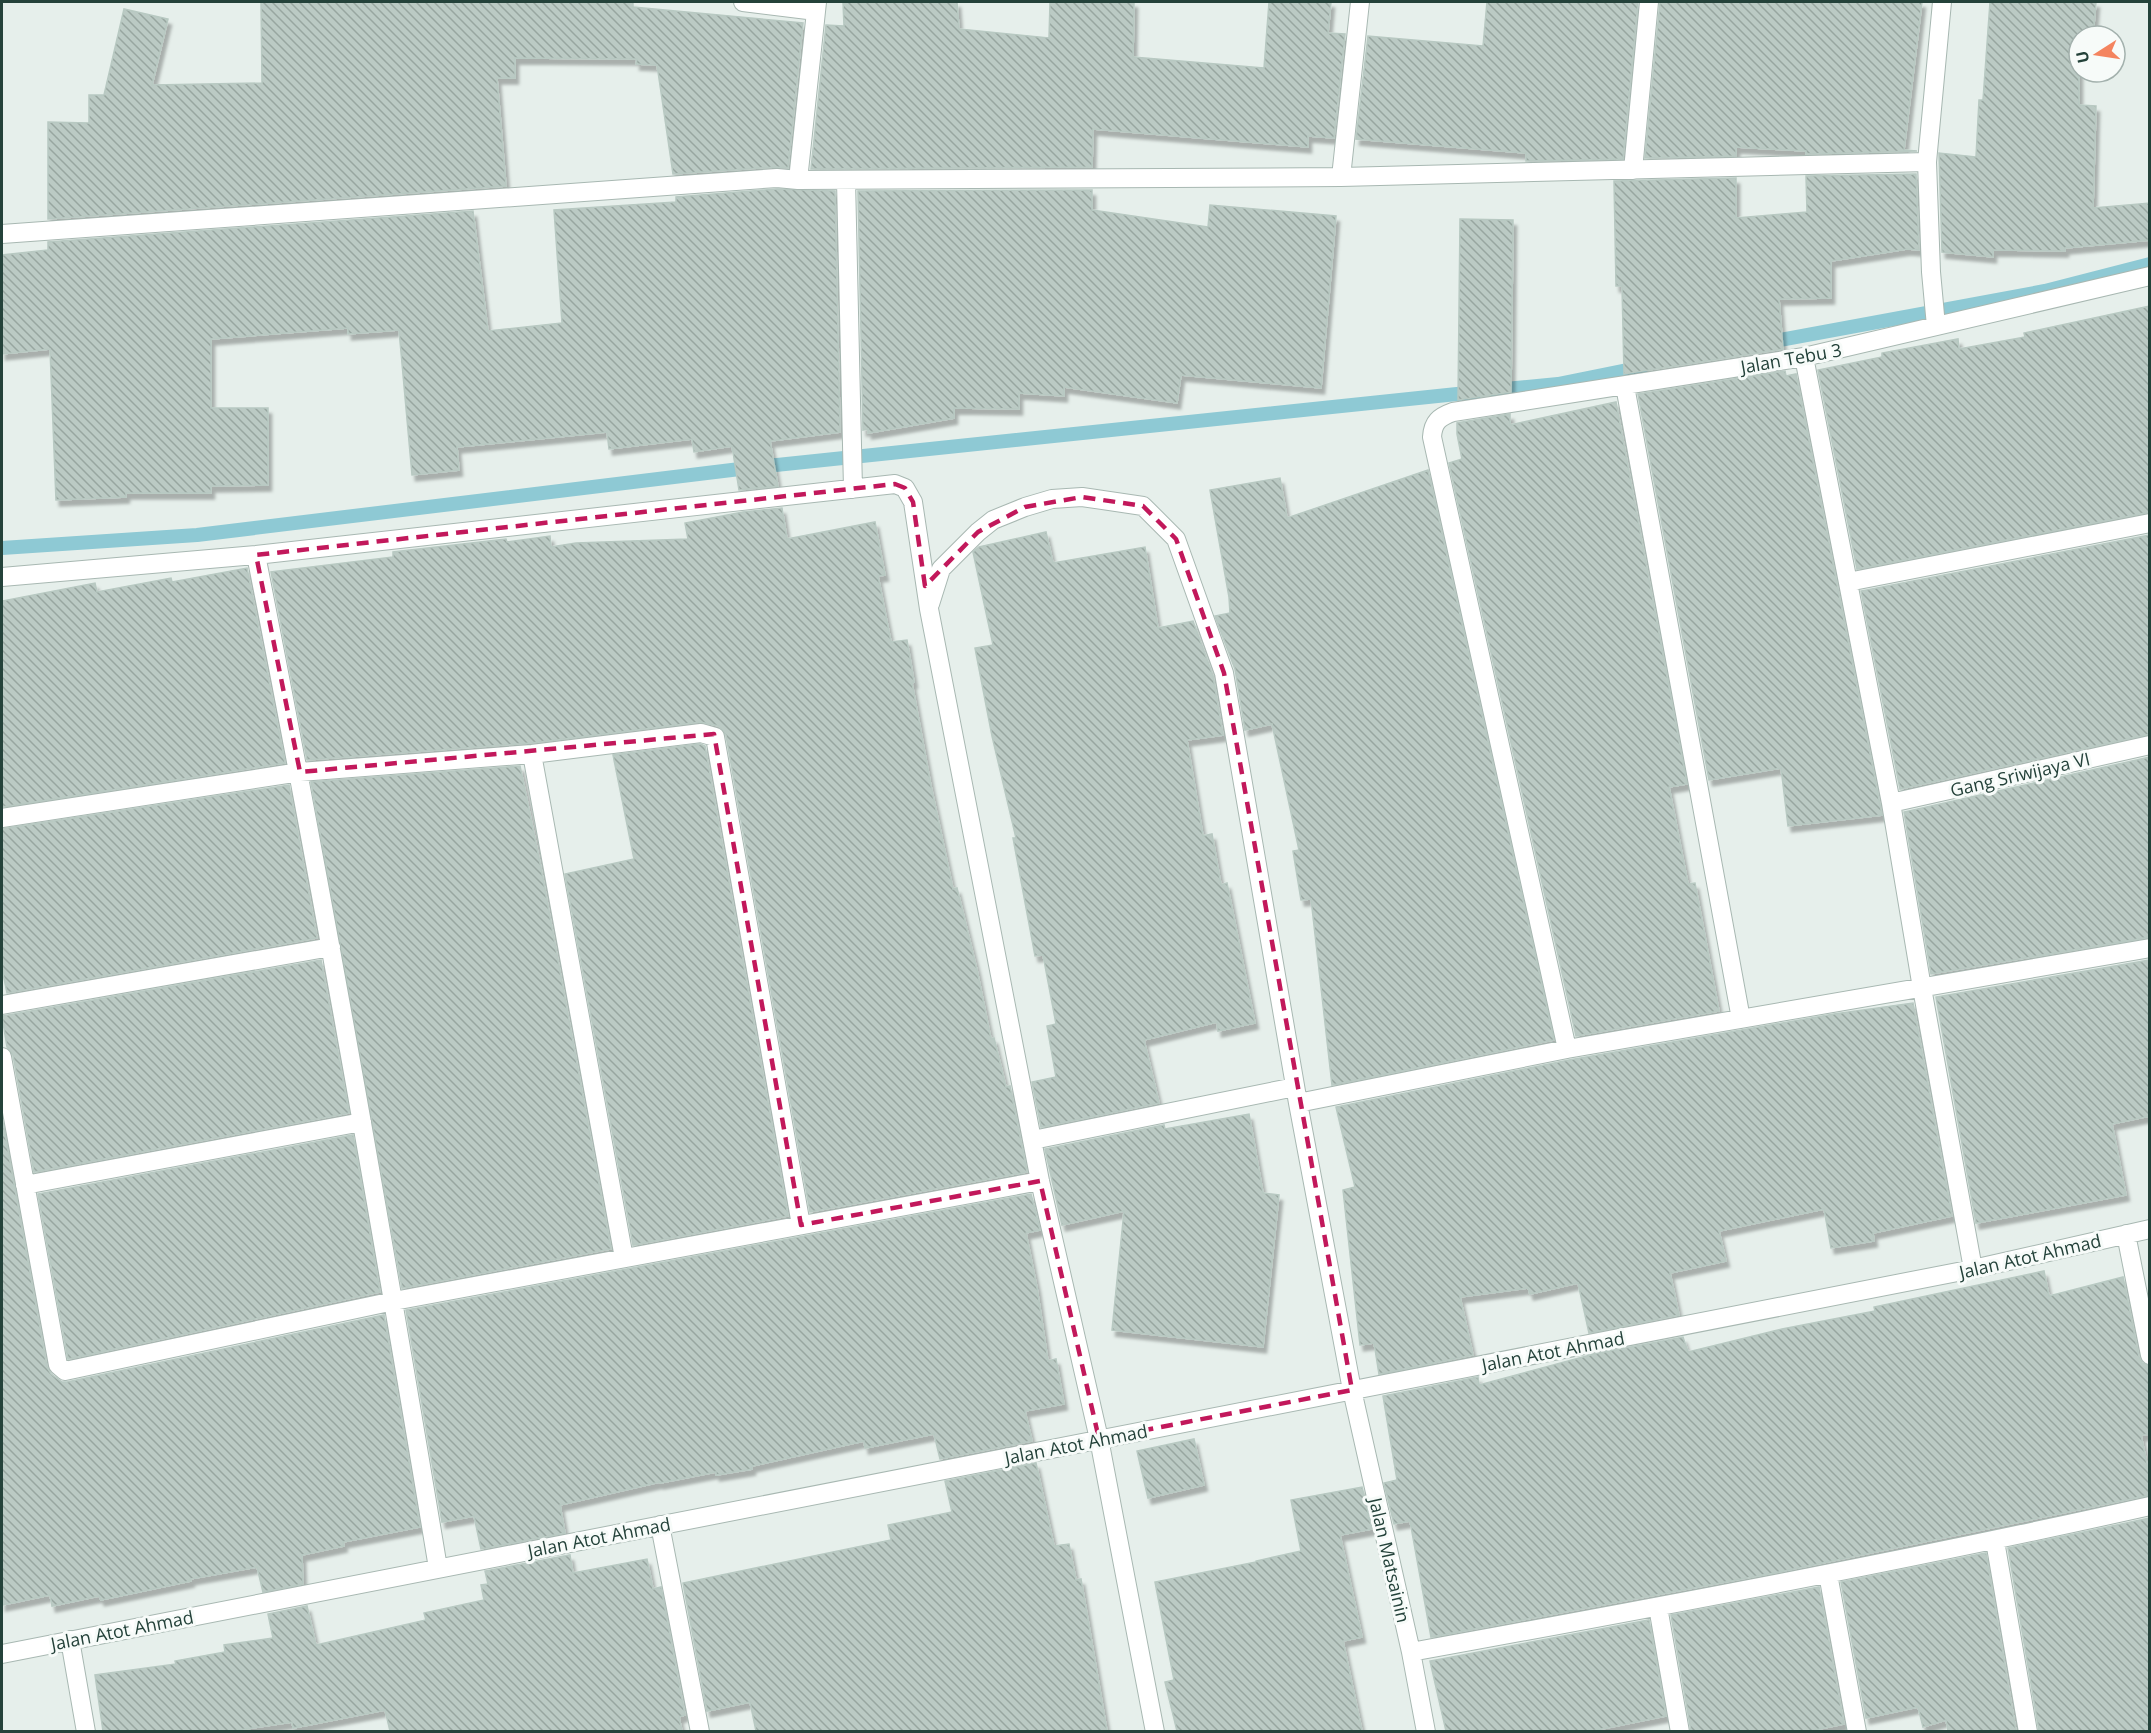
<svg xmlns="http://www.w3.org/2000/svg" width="2151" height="1733" viewBox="0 0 2151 1733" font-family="'Open Sans',sans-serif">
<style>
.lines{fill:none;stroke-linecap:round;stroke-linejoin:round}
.stream{stroke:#8ec9d4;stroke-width:14}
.building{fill:url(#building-back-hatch);stroke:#b8c9c2;stroke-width:1.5;filter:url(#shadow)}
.street-casing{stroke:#a8b8b2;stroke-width:20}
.street{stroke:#fff;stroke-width:18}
.marked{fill:none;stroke:#c2185b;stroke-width:4.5;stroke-dasharray:12 8;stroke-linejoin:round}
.labels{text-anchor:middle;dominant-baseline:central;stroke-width:6;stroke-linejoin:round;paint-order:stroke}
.street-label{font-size:18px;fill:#24423a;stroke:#f7fbf9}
</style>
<defs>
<pattern id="building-back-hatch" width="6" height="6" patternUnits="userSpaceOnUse" patternTransform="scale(1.5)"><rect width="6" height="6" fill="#bbcac4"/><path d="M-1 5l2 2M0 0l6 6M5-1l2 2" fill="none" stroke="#98a6a0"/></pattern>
<filter id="shadow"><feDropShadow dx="3.5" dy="6" stdDeviation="1.5" flood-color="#0004"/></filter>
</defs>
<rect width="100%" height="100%" fill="#e6efeb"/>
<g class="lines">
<!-- stream -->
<path class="stream" d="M1764 343 2045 291 2150 264
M1495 390 1558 384 1642 367
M2 548 197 535 748 468 1476 392"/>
</g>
<!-- building -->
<path class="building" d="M261 2H633V7L803 23 788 168 776 167 673 174 657 65 636 64 637 59 515 58V78H497L506 186 48 219V122L89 123V95H104L124 9 168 19 152 85 262 83Z
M843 2H957L959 29 1049 38 1050 2H1134L1133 57 1264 68 1269 2H1331L1328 33 1345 34 1334 138 1308 136V147L1093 129 1092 167 811 169 826 25 844 26Z
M1487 2H1638L1623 159 1526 161V153L1356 139 1368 36 1483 46Z
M1660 2H1922L1904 150 1917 151 1806 154V151L1736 147V156L1645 158Z
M1990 2H2096L2093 36H2079V105L2096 106 2093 208 2150 203V240L2065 248V251L1993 250V257L1942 252 1939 153 1976 157 1979 100H1983Z
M1916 174 1919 250 1907 249 1831 261V298L1779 299 1783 349 1624 374 1622 286H1616L1614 181 1736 178V218L1807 212 1806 176Z
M777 189 835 191 840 432 770 441 778 486 739 490 732 446 694 452 692 439 609 449 607 432 457 447 459 470 412 475 399 330 348 334V328L211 339V408H268V485L211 486V493H126V497L56 500 50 349 2 354V255L48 250V242L473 211 488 331 562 323 554 210 676 202V197Z
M1092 190V210L1208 227 1210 205 1336 216 1321 388 1181 375 1177 403 1064 387V396L1019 393V409L954 408V418L868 433V429L863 430 858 191Z
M1460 219 1513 220 1511 392 1458 400Z
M2150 306V512L1857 569 1818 370 1882 357V353L1958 339 1959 349 2025 337 2024 333Z
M1785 371 1786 376 1796 374 1882 815 1788 826 1781 768 1709 780 1638 394Z
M1616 402 1687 784 1669 787 1688 884 1695 883 1719 1011 1576 1036 1449 463 1462 459 1457 434V423L1510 414V425Z
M1428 470 1554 1040 1332 1085 1311 899 1301 900 1293 851 1299 850 1272 724 1245 730 1235 669 1215 616 1230 613 1229 597 1210 490 1280 478 1287 518Z
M782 508 787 539 875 522 885 575 878 576 891 642 907 640 914 682 912 683 931 786 953 889 957 888 977 970 991 1039 994 1038 1006 1087 1010 1086 1027 1172 810 1212 726 735 719 726 700 722 531 743 307 760 271 572 393 557V552L506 539 507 542 550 536 551 547 576 543 688 539 685 523 743 512Z
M1046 532 1053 563 1145 547 1158 628 1193 621 1213 676 1223 735 1187 740 1203 836 1212 834 1221 885 1227 883 1255 1023 1218 1031 1217 1022 1144 1040 1159 1103 1041 1127 1032 1082 1056 1077 1047 1026 1056 1024 1043 955 1035 956 1013 838H1016L992 736 975 648 993 645 973 552 979 547Z
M2150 535V734L1900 789 1861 591Z
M247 568 285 763 2 807V601L95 583 97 592 171 578 172 582Z
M700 744 705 746 788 1216 633 1245 565 874 634 859 613 755Z
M2150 757V937L1931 974 1904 812Z
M520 766 541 868 611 1249 402 1288 311 782Z
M289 785 317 938 7 993 2 969V829Z
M321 960 349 1113 34 1172 13 1055 7 1047 2 1016Z
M2150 960V1116L2112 1124 2126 1195 1976 1223 1936 997Z
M1913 1003 1952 1216 1873 1233 1874 1241 1831 1248 1824 1209 1719 1231 1726 1261 1670 1273 1679 1315 1589 1333 1578 1283 1530 1294 1528 1288 1460 1297 1473 1355 1379 1374 1374 1343 1360 1345 1343 1190 1355 1187 1336 1107 1569 1060 1834 1014Z
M1249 1114 1263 1193 1279 1195 1263 1347 1112 1330 1124 1211 1062 1225 1045 1149 1164 1125 1165 1129Z
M2 1117 47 1367 51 1374 62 1382H67L384 1315 420 1527 343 1542 344 1546 302 1555 303 1584 263 1592 257 1567 190 1579 191 1581 101 1600 99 1596 52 1606 50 1595 2 1605Z
M353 1135 380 1292 68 1359 38 1194Z
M1031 1194 1040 1230 1026 1233 1037 1288 1048 1361 1056 1359 1064 1404 1025 1411 1032 1441 940 1459 934 1434 865 1448 864 1441 752 1466V1469L716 1475V1472L660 1483V1482L560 1505 565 1533 481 1549 474 1516 442 1522 406 1310Z
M2044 1271 2049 1296 2123 1277 2139 1357 2142 1363 2150 1366V1434L2141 1435 2150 1479V1495L1779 1572 1431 1637 1410 1521 1394 1524 1384 1483 1397 1480 1383 1396 1478 1377 1479 1385 1594 1354 1683 1337 1688 1352 1782 1329 1875 1311 1874 1307Z
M1194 1439 1204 1485 1148 1498 1137 1451Z
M1036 1463 1054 1546 1069 1544 1076 1580 1081 1579 1107 1731H756L750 1702 707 1711 683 1583 891 1540 888 1525 952 1512 945 1481Z
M1362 1487 1372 1529 1340 1535 1362 1637 1343 1641 1362 1731H1177L1165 1682 1174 1680 1155 1582 1256 1562V1561L1301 1551 1291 1500Z
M2150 1518V1731H2039L2008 1548Z
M1986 1553 2016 1731H1948L1946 1720 1923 1727 1918 1707 1866 1718 1841 1582Z
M570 1555 573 1573 647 1559 653 1589 661 1587 685 1715 679 1717 682 1731H390L385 1710 293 1728 292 1722 233 1731H103L95 1675 176 1664 175 1661 225 1652 224 1645 273 1638 268 1614 307 1606 316 1645 426 1620 424 1613 484 1600 481 1585 488 1584 485 1571Z
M1819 1587 1844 1724 1810 1731H1691L1671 1615Z
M1649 1620 1666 1716 1592 1731H1446L1430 1661Z"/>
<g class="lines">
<defs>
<path id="street" d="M743 2 816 11
M1633 170 1649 2
M1341 177 1360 2
M798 180 817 2
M846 180 853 489
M2 234 777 178 798 180 1341 177 1927 162
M1936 326 1931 272 1927 162 1942 2
M1804 357 1891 803 1922 988 1973 1269
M1625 386 1741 1019
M256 555C323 892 382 1230 438 1568
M2 577 256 555 895 484 905 488 913 502 929 609 1040 1181 1099 1439 1155 1732
M1848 582 2150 523
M930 604 941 569 978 532 993 520 1025 507 1052 499 1082 497 1143 506 1176 539 1224 673 1298 1103 1352 1390 1411 1652 1426 1732
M532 754 624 1258
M1891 803 2150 745
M2 818 300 772 532 754 701 733 715 737 801 1225
M2 1005 331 947
M1567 1049 1432 437C1433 422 1439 417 1453 412L1804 357 2150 276
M2 1057 58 1365 65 1371 394 1301 1040 1181
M1298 1103 1567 1049 2150 948
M1033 1140 1295 1087
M25 1185 362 1122
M2126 1234 2150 1355
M660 1525 700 1732
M1995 1541 2028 1732
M1828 1574 1857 1732
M1658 1607 1680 1732
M70 1640 86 1732
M1411 1652C1658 1607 1905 1561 2150 1506
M2 1654 1973 1269 2150 1229"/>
</defs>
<!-- street casing -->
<use href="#street" class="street-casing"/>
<!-- street -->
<use href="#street" class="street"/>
</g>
<!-- marked area -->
<path class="marked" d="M895 484 905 488 913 502 925 586 978 532 1025 507 1082 497 1143 506 1176 539 1224 673 1352 1390 1099 1439 1040 1181 801 1225 714 734 300 772 256 555Z"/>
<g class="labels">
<!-- street labels -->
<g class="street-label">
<text transform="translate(1791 358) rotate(-10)">Jalan Tebu 3</text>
<text transform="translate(2020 774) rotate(-13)">Gang Sriwijaya VI</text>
<text transform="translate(2030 1256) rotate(-13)">Jalan Atot Ahmad</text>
<text transform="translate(1553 1351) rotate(-11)">Jalan Atot Ahmad</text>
<text transform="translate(1076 1444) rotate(-11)">Jalan Atot Ahmad</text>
<text transform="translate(599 1537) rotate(-11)">Jalan Atot Ahmad</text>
<text transform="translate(1390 1560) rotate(77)">Jalan Matsainin</text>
<text transform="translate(122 1630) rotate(-11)">Jalan Atot Ahmad</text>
</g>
</g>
<!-- border -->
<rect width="2151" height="1733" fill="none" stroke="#24423a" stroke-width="6"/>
<!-- north arrow -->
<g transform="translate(2097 54) rotate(258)"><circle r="28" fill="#f7fbf9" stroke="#a3b1ad" stroke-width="1.5"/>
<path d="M0-4.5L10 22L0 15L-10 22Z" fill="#f4845f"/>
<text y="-9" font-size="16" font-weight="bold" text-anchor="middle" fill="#24423a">U</text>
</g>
</svg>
